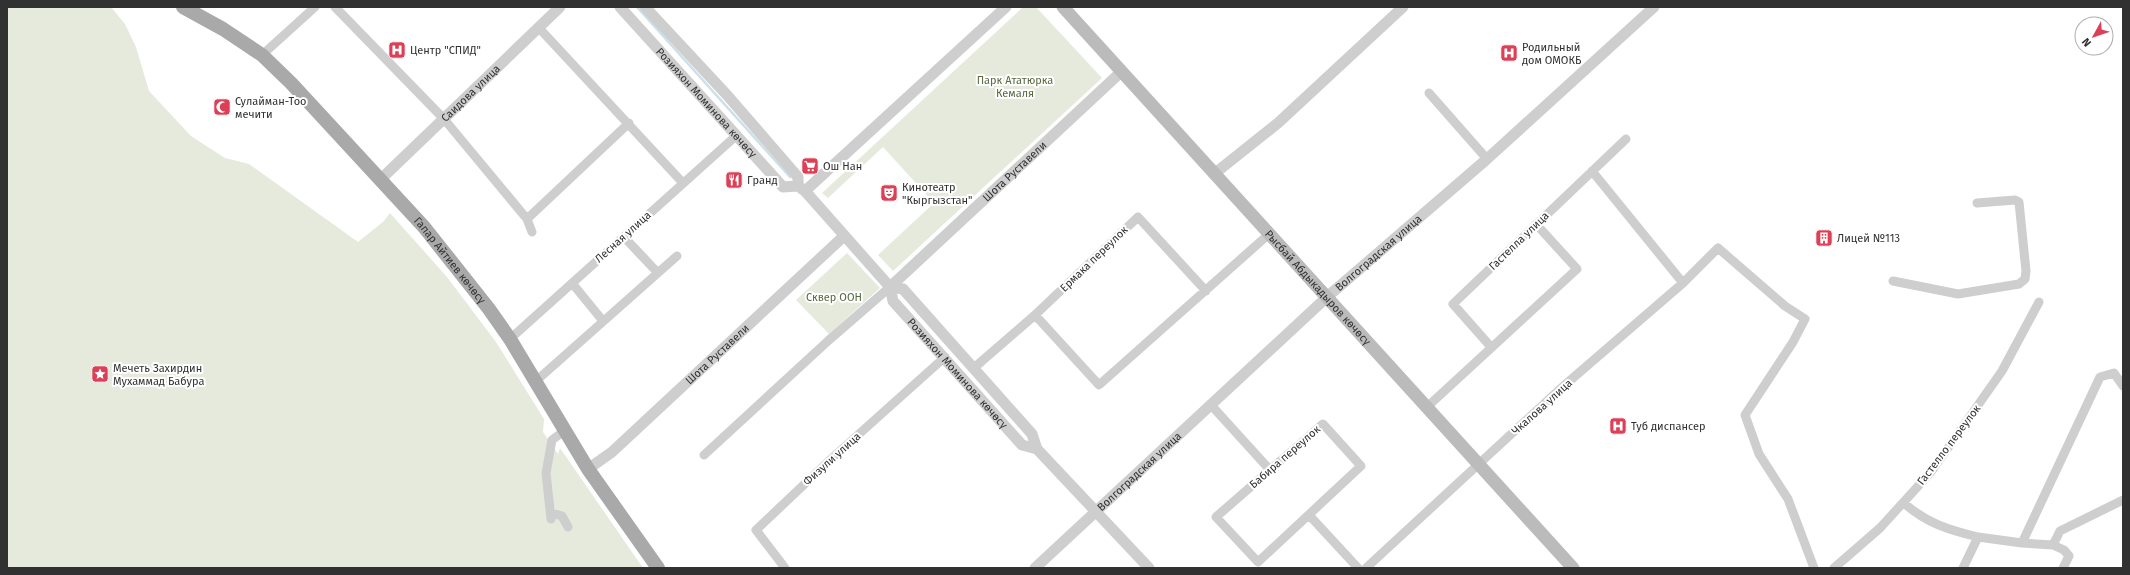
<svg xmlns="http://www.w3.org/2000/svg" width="2130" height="575" viewBox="0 0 2130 575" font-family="'Fira Sans',sans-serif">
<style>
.green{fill:#e5eadd}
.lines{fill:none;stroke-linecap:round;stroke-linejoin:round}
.stream{stroke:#cbe0e9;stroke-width:2.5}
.minor{stroke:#cecece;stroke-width:9}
.tertiary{stroke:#cecece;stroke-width:11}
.secondary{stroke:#bbb;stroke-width:13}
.primary{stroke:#a9a9a9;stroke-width:14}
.labels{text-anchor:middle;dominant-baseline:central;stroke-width:4;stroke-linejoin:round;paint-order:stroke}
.poi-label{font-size:11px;fill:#313131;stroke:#fff;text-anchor:start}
.park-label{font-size:11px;fill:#576a40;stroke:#fff}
.street-label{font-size:11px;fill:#313131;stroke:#fff}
</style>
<rect width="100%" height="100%" fill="#fff"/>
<!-- green -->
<path class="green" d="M7 7H111L125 24 136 47 149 91 191 136 225 158 249 164 358 242 384 221 390 213 447 277 496 342 544 419 543 432 558 454 560 448 643 568H7Z
M1023 7H1036L1102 78 893 271 878 255 934 203 883 147 828 198 822 193Z
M847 253 880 288 829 334 796 300Z"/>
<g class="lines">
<!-- stream -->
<path class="stream" d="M637 7 790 177"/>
<!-- minor -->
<path class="minor" d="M335 7 444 119 527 219 532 232
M539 28 683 183
M262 55 315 7
M1429 93 1487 159
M1592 171 1683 283
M527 219 629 123
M624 237 657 272
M1893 281 1958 294 2019 284 2025 279 2026 271 2019 202 2015 200 1977 203
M572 283 603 321
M1035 315 1099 385 1269 234
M510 339 737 135
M1491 347 1453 304 1626 139
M975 367 1035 315 1138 217 1206 291
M536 381 677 256
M1211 405 1270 470
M1427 407 1577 269 1536 224
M1323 424 1361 466 1258 562 1216 517Z
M704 455 829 340 890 287
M1904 503C1926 523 1949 530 1978 537L1963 568
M552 513 562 516 568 527
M1309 515 1358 568
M551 519 546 473 552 440 564 431
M1978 537 2022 543 2100 377 2114 373 2123 386
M2022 543 2053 545 2064 550 2069 556 2063 568
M2053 545 2060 531 2123 500
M785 568 756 530 830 460 945 357
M1366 568 1559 390 1683 283 1718 248 1785 306 1805 319 1793 342 1745 415 1759 454 1788 499 1814 568
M1834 568 1880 528 1931 472 2002 371 2039 302"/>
<!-- tertiary -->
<g class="tertiary">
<path id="s1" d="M620 7 783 187 798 186 805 191 890 287 893 301 1022 445 1037 449"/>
<path d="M645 7 727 95 798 177V186"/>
<path d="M1214 174 1278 123 1403 7"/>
<path id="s2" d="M381 179 560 7"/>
<path d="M805 191 1006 7"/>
<path d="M890 287 903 289 1032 434 1037 449 1149 568"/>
<path id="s3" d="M890 287 1121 72"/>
<path id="s4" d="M588 469 612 452 844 236"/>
<path id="s5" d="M1035 568 1327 297 1487 159 1654 7"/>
</g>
<!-- secondary -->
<path class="secondary" id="s6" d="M1063 7 1573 568"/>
<!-- primary -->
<path class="primary" id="s7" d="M183 7 223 29 262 55 291 83 424 227 489 309 510 339 588 469 658 568"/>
</g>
<!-- icons -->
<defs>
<symbol id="hospital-square" viewBox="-11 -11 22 22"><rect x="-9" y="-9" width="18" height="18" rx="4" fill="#db4056" stroke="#fff"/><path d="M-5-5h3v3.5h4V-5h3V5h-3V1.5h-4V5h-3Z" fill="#fff"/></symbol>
<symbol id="mosque-square" viewBox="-11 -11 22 22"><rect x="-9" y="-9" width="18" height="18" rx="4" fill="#db4056" stroke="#fff"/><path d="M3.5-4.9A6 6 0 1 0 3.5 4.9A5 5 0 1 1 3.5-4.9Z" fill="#fff"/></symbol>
<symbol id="supermarket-square" viewBox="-11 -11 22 22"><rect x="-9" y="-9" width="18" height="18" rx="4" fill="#db4056" stroke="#fff"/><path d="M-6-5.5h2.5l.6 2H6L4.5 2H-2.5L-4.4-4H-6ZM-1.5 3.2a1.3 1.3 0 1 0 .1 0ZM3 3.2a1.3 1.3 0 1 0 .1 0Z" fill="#fff"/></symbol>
<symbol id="restaurant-square" viewBox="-11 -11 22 22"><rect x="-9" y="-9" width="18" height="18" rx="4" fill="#db4056" stroke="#fff"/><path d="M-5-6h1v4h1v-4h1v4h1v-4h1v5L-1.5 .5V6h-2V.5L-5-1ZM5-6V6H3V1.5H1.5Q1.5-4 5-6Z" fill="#fff"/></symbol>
<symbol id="theatre-square" viewBox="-11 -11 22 22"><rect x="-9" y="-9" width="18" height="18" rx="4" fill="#db4056" stroke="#fff"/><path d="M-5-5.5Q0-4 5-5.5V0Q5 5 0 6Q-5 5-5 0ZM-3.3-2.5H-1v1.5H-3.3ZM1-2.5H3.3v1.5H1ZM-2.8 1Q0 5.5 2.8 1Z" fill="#fff"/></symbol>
<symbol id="building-square" viewBox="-11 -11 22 22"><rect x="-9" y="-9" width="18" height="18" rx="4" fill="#db4056" stroke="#fff"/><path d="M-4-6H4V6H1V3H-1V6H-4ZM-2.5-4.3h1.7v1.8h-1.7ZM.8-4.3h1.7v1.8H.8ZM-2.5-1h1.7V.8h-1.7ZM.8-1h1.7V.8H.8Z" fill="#fff"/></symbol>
<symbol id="sight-square" viewBox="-11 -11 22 22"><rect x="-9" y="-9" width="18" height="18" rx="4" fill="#db4056" stroke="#fff"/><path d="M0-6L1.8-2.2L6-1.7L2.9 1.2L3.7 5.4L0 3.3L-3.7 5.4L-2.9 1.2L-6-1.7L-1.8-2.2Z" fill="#fff"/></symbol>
</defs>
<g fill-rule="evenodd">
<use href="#hospital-square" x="387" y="40" width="20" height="20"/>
<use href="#hospital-square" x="1499" y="43" width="20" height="20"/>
<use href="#mosque-square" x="212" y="97" width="20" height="20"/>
<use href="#supermarket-square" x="800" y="156" width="20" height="20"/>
<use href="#restaurant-square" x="724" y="170" width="20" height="20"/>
<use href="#theatre-square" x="879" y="183" width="20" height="20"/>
<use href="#building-square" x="1814" y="228" width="20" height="20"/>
<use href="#sight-square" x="90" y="364" width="20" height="20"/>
<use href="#hospital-square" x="1608" y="416" width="20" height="20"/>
</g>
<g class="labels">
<!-- poi labels -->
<g class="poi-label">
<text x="1522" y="47">Родильный<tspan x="1522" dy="13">дом ОМОКБ</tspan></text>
<text x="410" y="50">Центр "СПИД"</text>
<text x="235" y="101">Сулайман-Тоо<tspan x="235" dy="13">мечити</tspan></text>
<text x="823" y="166">Ош Нан</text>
<text x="747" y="180">Гранд</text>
<text x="902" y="187">Кинотеатр<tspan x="902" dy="13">"Кыргызстан"</tspan></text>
<text x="1837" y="238">Лицей №113</text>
<text x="113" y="368">Мечеть Захирдин<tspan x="113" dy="13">Мухаммад Бабура</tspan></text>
<text x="1631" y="426">Туб диспансер</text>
</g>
<!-- park labels -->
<g class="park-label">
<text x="1015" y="80">Парк Ататюрка<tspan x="1015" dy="13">Кемаля</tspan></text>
<text x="834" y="297">Сквер ООН</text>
</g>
<!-- street labels -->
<g class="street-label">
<text stroke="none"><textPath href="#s2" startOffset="124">Саидова улица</textPath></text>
<text stroke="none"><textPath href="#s1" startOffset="129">Розияхон Моминова көчөсү</textPath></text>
<text stroke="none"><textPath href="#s3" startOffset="170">Шота Руставели</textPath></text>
<text transform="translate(623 237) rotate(-42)">Лесная улица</text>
<text transform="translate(1519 241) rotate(-44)">Гастелла улица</text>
<text stroke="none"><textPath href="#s5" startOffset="466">Волгоградская улица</textPath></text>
<text transform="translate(1094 259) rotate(-44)">Ермака переулок</text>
<text stroke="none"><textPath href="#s7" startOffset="371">Гапар Айтиев көчөсү</textPath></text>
<text stroke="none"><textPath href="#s6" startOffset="379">Рысбай Абдыкадыров көчөсү</textPath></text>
<text stroke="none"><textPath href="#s4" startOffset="173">Шота Руставели</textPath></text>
<text stroke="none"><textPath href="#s1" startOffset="506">Розияхон Моминова көчөсү</textPath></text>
<text transform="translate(1542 407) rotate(-42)">Чкалова улица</text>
<text transform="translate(1949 445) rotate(-53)">Гастелло переулок</text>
<text transform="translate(1285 457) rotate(-41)">Бабира переулок</text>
<text transform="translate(832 459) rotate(-42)">Физули улица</text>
<text stroke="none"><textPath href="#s5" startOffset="142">Волгоградская улица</textPath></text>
</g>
</g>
<!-- border -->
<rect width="2130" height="575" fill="none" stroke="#313131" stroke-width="16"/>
<!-- north arrow -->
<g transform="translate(2094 36) rotate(230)"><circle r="19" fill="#ffffff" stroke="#adadad"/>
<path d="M0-3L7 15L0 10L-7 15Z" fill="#db4056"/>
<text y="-6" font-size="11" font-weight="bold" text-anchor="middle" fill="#313131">N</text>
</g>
</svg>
